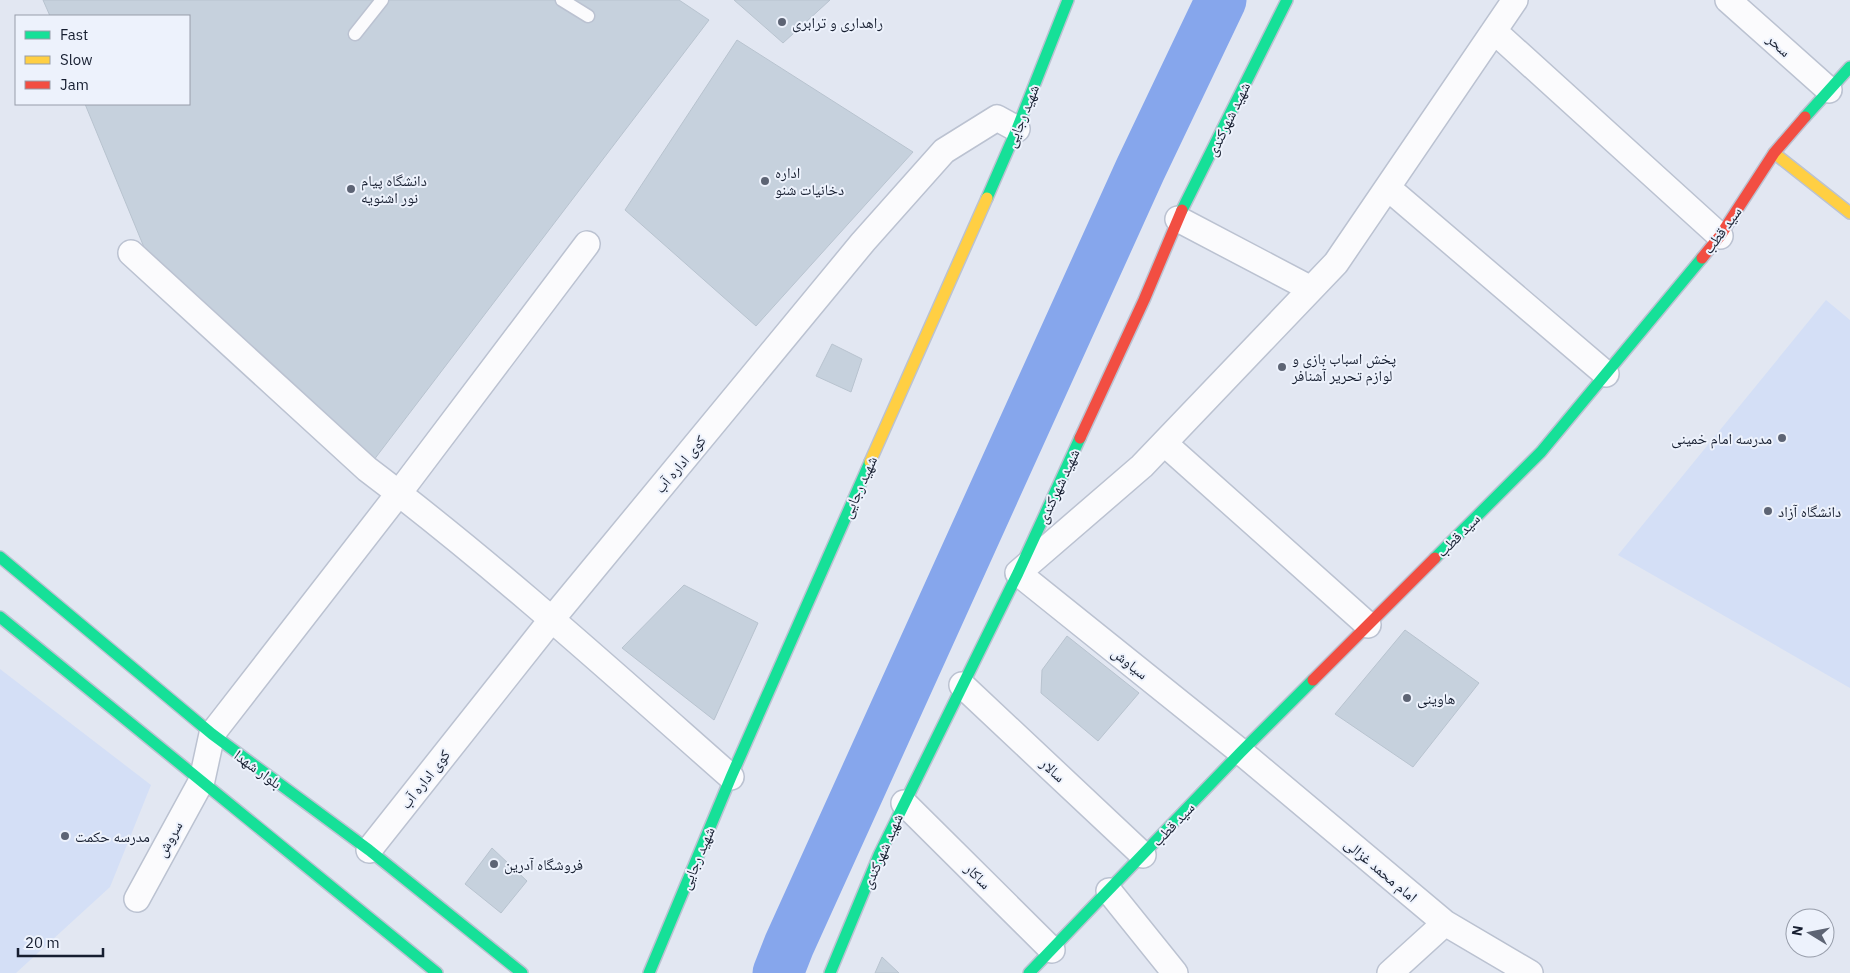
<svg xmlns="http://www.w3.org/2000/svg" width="1850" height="973" viewBox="0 0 1850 973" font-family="'IBM Plex Sans','Noto Naskh Arabic',sans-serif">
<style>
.built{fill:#d4dff6}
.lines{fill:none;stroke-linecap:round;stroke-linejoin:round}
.river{stroke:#86a6ec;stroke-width:51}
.building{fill:#c6d1dd;stroke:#b8c3cf}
.lane-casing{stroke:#bbc2d1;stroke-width:15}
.street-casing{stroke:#bbc2d1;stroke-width:28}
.fast-casing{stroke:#bbc2d1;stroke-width:14}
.slow-casing{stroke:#bbc2d1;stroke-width:14}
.jam-casing{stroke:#bbc2d1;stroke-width:14}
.lane{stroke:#fbfbfd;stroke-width:12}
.street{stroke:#fbfbfd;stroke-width:25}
.fast{stroke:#16e098;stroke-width:11}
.slow{stroke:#ffcf43;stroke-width:11}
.jam{stroke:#f24e42;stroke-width:11}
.poi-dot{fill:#5d6474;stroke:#edf2fc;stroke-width:2}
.labels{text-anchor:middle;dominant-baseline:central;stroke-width:4;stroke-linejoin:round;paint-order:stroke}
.poi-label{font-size:15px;fill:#161e30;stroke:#edf2fc;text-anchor:start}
.street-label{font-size:15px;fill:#161e30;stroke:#edf2fc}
</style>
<rect width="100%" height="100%" fill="#e2e7f2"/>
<!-- built -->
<path class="built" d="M1826 300 1850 320V688L1618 555Z
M0 669 151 785 110 887 16 973H0Z"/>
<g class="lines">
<!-- river -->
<path class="river" d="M778 973 789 945 1140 170 1221 0"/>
</g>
<!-- building -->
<path class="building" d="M43 0H679L709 20 367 469 155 274 85 104H189V16H50Z
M734 0H830L783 43Z
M737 40 913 152 756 326 625 210Z
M832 344 862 359 851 392 816 376Z
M684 585 758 623 714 720 622 648Z
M1405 630 1479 683 1413 767 1335 714Z
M1067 636 1139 693 1098 741 1041 693 1042 670Z
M492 848 527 881 501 913 465 884Z
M882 957 899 973H875Z"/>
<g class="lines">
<defs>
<path id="lane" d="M562 0 588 16
M355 34 382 0"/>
<path id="street" d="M1515 0 1336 263 1142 466 1018 573 1241 752 1445 923 1530 973
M1728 0 1829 90
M1494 31 1720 236
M1388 188 1606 374
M1178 219 1311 289
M131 253 367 469C494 565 612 672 731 777
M1164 443 1368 625
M962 685 1143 855
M904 803 1052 950
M369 850 552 619 863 242 944 151 997 118 1017 129
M1109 891 1175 973
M137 899 202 780 212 734 399 493 587 244
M1390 973 1445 923"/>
<path id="fast" d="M1805 117 1850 67
M987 198 1017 129 1068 0
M1182 210 1287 0
M0 557 212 734 369 850 522 973
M1435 558 1541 452 1702 258
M0 617 437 973
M649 973 731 777 870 462
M830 973 879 855 1018 573 1080 438
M1029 973 1241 752 1313 680"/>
<path id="slow" d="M1774 153 1850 213
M870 462 987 198"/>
<path id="jam" d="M1702 258 1720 236 1774 153 1805 117
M1080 438 1144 300 1182 210
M1313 680 1435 558"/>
</defs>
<!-- lane casing -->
<use href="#lane" class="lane-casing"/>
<!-- street casing -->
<use href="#street" class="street-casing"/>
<!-- fast casing -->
<use href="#fast" class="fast-casing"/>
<!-- slow casing -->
<use href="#slow" class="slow-casing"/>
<!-- jam casing -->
<use href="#jam" class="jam-casing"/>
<!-- lane -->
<use href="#lane" class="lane"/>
<!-- street -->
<use href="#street" class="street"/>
<!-- fast -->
<use href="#fast" class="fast"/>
<!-- slow -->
<use href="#slow" class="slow"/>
<!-- jam -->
<use href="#jam" class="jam"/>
</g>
<!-- markers -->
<g class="poi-dot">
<circle cx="782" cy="22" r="5"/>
<circle cx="765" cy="181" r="5"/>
<circle cx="351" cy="189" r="5"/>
<circle cx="1282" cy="367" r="5"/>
<circle cx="1782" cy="438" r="5"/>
<circle cx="1768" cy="511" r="5"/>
<circle cx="1407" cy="698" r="5"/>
<circle cx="65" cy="836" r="5"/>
<circle cx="494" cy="864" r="5"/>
</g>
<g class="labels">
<!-- poi labels -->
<g class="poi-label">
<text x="792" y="22">راهداری و ترابری</text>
<text x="775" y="172">اداره<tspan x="775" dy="17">دخانیات شنو</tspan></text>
<text x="361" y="180">دانشگاه پیام<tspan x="361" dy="17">نور اشنویه</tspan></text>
<text x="1292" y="358">پخش اسباب بازی و<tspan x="1292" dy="17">لوازم تحریر آشنافر</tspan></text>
<text x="1772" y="438" text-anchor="end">مدرسه امام خمینی</text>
<text x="1778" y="511">دانشگاه آزاد</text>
<text x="1417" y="698">هاوینی</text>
<text x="75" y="836">مدرسه حکمت</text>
<text x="504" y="864">فروشگاه آدرین</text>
</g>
<!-- street labels -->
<g class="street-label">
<text transform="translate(1779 45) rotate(42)">سحر</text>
<text transform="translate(1022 116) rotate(-68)">شهید رجایی</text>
<text transform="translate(1228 119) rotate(-64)">شهید شهرکندی</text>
<text transform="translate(1722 230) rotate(-54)">سید قطب</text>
<text transform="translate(680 464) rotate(-50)">کوی اداره آب</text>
<text transform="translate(1058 486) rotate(-65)">شهید شهرکندی</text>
<text transform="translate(859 487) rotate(-66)">شهید رجایی</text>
<text transform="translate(1458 535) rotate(-45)">سید قطب</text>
<text transform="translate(1130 663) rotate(39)">سیاوش</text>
<text transform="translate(258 769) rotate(36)">بلوار شهدا</text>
<text transform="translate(1053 770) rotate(43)">سالار</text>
<text transform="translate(425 779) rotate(-52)">کوی اداره آب</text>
<text transform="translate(1173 824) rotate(-46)">سید قطب</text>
<text transform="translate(169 839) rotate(-61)">سروش</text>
<text transform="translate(882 851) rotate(-66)">شهید شهرکندی</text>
<text transform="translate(697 858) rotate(-67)">شهید رجایی</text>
<text transform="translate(1381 870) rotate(40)">امام محمد غزالی</text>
<text transform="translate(978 876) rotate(45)">ساکار</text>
</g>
</g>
<!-- legend -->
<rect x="15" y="15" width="175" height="90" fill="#edf2fc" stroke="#979daa"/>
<rect x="25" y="31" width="25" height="8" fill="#16e098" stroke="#979daa"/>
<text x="60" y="40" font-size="15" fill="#161e30">Fast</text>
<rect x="25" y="56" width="25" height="8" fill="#ffcf43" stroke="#979daa"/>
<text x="60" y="65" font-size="15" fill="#161e30">Slow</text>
<rect x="25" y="81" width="25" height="8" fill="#f24e42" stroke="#979daa"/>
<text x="60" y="90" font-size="15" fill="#161e30">Jam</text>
<!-- north arrow -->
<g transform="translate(1810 933) rotate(280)"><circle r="24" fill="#edf2fc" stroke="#979daa"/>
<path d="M0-4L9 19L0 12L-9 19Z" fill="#5d6474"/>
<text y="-8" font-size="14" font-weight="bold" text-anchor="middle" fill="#161e30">N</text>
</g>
<!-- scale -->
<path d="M18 948v8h85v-8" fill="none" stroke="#161e30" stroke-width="2.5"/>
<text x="25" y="948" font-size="15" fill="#161e30" stroke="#edf2fc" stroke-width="4" paint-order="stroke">20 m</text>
</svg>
